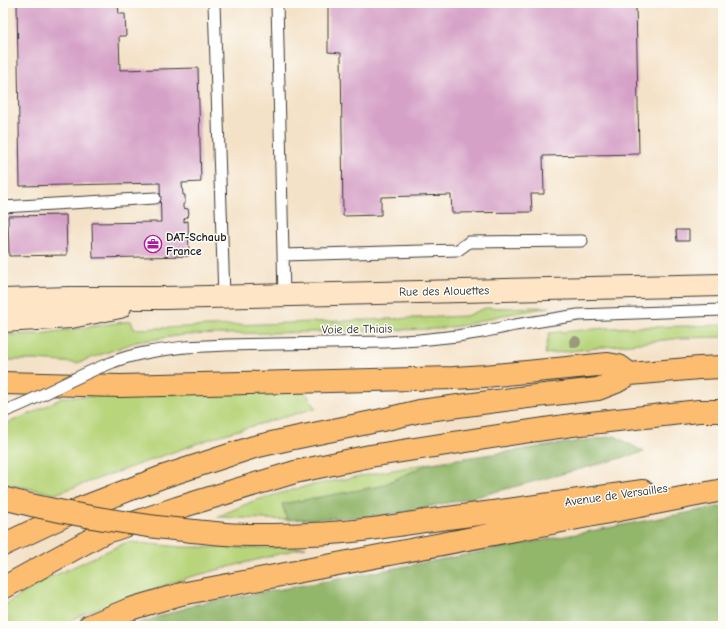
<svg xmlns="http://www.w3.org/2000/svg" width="726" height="629" viewBox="0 0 726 629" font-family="'Comic Neue',sans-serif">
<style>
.green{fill:#b8d57b;stroke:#6a784c}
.forest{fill:#92b66b;stroke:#576944}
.building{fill:#d6a1c7}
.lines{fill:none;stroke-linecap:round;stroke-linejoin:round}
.service-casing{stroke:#3c3a36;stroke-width:13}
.secondary-casing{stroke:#3c3a36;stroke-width:24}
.trunk-casing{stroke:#3c3a36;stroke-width:24}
.motorway-casing{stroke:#3c3a36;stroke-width:24}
.service{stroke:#fff;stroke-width:11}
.secondary{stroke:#fee5c5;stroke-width:22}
.trunk{stroke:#fcbd6f;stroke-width:22}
.motorway{stroke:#fcbd6f;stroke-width:22}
.service-bridge-casing{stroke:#3c3a36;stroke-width:13;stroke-linecap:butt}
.trunk-bridge-casing{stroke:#3c3a36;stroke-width:24;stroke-linecap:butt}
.service-bridge{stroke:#fff;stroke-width:11}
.trunk-bridge{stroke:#fcbd6f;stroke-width:22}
.tree{fill:#9b997c}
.labels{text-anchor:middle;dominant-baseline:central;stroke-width:3;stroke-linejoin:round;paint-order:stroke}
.poi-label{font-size:12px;font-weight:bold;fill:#1c1c1c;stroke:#fdfcf7;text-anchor:start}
.street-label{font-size:12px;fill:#1c1c1c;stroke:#fdfcf7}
</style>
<rect width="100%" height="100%" fill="#fdfcf7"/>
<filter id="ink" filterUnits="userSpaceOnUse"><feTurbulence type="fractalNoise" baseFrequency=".025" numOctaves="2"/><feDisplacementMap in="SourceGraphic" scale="8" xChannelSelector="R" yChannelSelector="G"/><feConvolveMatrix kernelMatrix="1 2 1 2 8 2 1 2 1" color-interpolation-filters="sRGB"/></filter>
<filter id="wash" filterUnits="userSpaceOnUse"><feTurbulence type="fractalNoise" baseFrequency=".012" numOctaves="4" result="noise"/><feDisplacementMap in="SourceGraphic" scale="16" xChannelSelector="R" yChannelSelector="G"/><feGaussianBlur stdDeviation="0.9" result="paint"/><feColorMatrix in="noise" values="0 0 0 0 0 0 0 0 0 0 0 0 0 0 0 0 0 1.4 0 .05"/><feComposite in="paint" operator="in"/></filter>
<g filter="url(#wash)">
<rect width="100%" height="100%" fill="#f4e2c8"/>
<!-- green -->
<path class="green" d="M550 307 498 316 466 325 436 329 183 335 136 342 77 363 37 360H3V335L39 334 131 321 134 329 466 316 485 308Z
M723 325V337L681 338 545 354 549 333 606 328Z
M304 390 316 408 221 435 55 494 3 483V425L32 413 64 397Z
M431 463 381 486 283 504 287 520 217 517 253 501 307 486Z
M127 542 181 547 248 548 306 547 190 577 88 612 58 626H3V606L45 580Z"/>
<!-- forest -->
<path class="forest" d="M615 436 644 452 472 498 381 516 287 520 282 504 381 486 431 463Z
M723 506V626H130L198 604 349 577Z"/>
<g id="blocks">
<!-- building -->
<path class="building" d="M17 3H118L119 14H125L126 36H119L120 70 198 68 201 182 182 183 183 195H185V204H183V208L188 209 189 213 188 216 184 219V222L188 221 189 256 93 258 92 223 161 222 160 183 20 186Z
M328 3H636L639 154 543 156 544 194H531L532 212 452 213 451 195 381 197V215L343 216 341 53 328 52Z
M66 215 67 255 9 256 8 216Z
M676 230H689V241H677Z"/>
</g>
</g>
<g filter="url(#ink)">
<use href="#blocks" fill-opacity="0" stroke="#3c3a36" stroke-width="1"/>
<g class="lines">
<defs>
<path id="service" d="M214 3 224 296
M277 3 284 295
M3 207 155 198
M283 255 458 250 469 242 582 241
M185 347 227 345 385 342 419 340 457 336 482 332 515 325 578 315 723 310"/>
<path id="secondary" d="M3 300 70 298H164L723 285
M3 321 71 317 120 307"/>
<path id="trunk" d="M425 521 508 510 643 491
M89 626 130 609 181 594 723 490"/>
<path id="motorway" d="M3 383 120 386 454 378 485 376 608 364 619 366 630 374
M3 545 79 509 162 477 254 447 289 439 382 420 420 411 527 397 598 389 616 382 630 374 699 368 723 367
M3 588 101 534 177 508 295 472 370 456 517 433 572 425 699 411H723"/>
</defs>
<!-- service casing -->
<use href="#service" class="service-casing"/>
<!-- secondary casing -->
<use href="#secondary" class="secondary-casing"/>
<!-- trunk casing -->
<use href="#trunk" class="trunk-casing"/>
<!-- motorway casing -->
<use href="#motorway" class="motorway-casing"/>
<!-- service -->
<use href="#service" class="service"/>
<!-- secondary -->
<use href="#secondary" class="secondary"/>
<!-- trunk -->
<use href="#trunk" class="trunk"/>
<!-- motorway -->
<use href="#motorway" class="motorway"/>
<defs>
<path id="service-bridge" d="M3 412C41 398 75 376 113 362 135 353 161 350 185 347"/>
<path id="trunk-bridge" d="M3 498C51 511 100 519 149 526 174 529 200 532 225 534 253 536 282 535 310 534 349 533 387 527 425 521"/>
</defs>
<!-- service-bridge casing -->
<use href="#service-bridge" class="service-bridge-casing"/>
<!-- trunk-bridge casing -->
<use href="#trunk-bridge" class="trunk-bridge-casing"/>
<!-- service-bridge -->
<use href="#service-bridge" class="service-bridge"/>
<!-- trunk-bridge -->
<use href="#trunk-bridge" class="trunk-bridge"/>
</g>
<!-- trees -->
<circle class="tree" cx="575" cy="342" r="6"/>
</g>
<!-- icons -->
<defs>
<symbol id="office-ring" viewBox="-11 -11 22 22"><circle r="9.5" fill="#fdfcf7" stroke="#b5179e" stroke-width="1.5"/><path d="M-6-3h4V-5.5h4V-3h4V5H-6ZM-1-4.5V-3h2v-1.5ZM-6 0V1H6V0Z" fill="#b5179e"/></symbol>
</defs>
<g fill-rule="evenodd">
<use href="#office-ring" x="143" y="234" width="20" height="20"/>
</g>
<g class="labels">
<!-- poi labels -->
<g class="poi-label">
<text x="166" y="237">DAT-Schaub<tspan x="166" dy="14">France</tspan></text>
</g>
<!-- street labels -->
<g class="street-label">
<text transform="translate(444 291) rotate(-1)">Rue des Alouettes</text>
<text transform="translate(357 329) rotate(-1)">Voie de Thiais</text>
<text transform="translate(616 495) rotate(-8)">Avenue de Versailles</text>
</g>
</g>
<!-- margin -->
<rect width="726" height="629" fill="none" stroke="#fdfcf7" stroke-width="16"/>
</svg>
